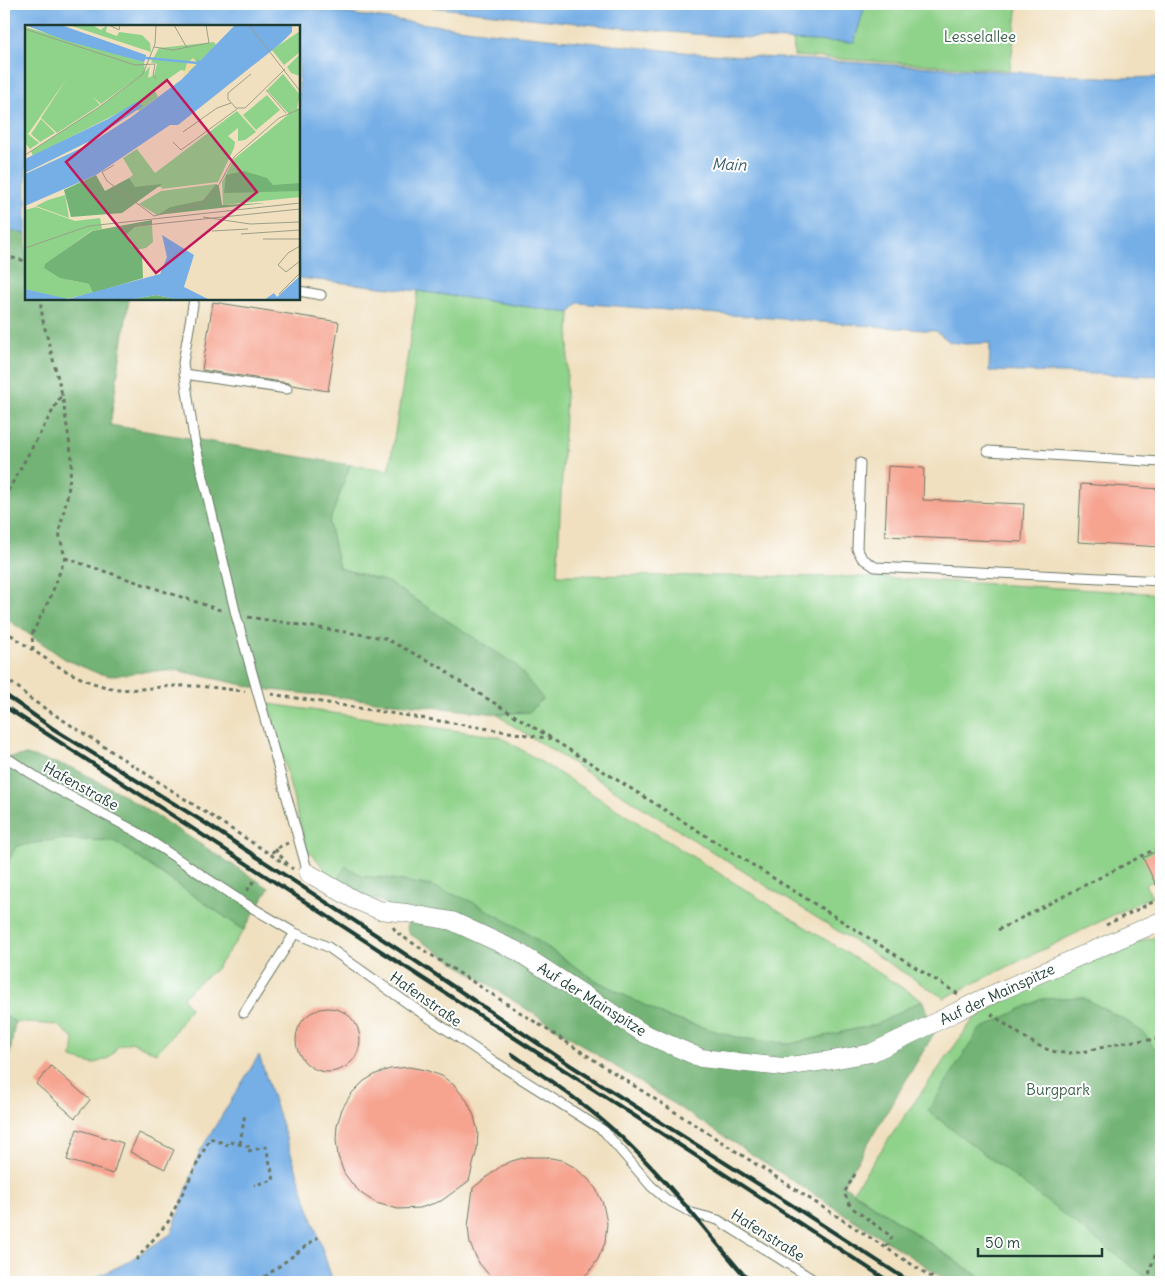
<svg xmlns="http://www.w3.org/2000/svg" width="1165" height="1286" viewBox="0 0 1165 1286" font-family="Delius,sans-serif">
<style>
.green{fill:#8fd28a;stroke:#57885f}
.forest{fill:#73b476;stroke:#497855}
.water{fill:#76afe6;stroke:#4a768d}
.building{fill:#f6a38f}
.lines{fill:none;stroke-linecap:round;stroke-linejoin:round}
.service-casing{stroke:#687665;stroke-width:11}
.minor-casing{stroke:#687665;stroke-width:19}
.path{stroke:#687665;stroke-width:3;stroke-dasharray:4 4;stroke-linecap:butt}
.service{stroke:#fff;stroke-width:9}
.minor{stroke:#fff;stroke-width:18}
.rail{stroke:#1f3d34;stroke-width:4}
.labels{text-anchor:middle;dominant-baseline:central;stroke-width:4;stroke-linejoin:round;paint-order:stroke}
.park-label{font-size:15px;fill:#3b624a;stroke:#fff}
.street-label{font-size:15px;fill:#1f3d34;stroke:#fff}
.water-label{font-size:16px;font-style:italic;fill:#395f69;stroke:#fff}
.inset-river{fill:none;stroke:#76afe6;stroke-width:2.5}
.inset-road{fill:none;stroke:#9c9f88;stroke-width:1}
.view{fill:#c2185b;fill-opacity:0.15;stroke:#c2185b;stroke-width:2.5}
.inset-edge{fill:none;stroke:#1f3d34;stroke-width:2.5}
</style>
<rect width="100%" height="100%" fill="#fff"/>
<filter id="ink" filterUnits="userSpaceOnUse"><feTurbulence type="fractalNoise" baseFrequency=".02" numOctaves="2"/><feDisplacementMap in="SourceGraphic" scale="10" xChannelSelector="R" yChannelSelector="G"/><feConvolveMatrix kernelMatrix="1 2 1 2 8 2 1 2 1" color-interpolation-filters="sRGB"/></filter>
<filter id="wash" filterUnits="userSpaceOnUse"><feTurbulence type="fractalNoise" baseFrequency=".0096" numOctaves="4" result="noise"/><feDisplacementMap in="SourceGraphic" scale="20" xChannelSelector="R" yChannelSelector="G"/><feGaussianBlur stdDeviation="1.12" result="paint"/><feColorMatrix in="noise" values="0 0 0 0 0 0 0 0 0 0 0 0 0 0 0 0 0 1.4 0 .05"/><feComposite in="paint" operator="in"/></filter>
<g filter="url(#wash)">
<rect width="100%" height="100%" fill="#f0e0c0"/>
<!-- green -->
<path class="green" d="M793 4H1018L1010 70 794 56Z
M418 291 570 313 557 575 874 577 1161 594V877L1145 885 1152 896 944 998 507 722 498 714 529 712 388 582 339 568 329 523 350 465 389 470Z
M269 704 501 737 922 1000 878 1024 790 1044 739 1038 667 1017 595 980 519 928 431 886 386 878 364 877 346 867 336 881 331 879 316 858 307 851Z
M59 839 114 841 244 930 215 970 195 985 183 998 190 1008 172 1036 156 1053 131 1042 118 1046 109 1058 93 1064 72 1058 74 1039 58 1025 15 1022 4 1015V869L16 846Z
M1161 935V1282H987L853 1191 911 1107 973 1020 1015 993 1113 950Z"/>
<!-- forest -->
<path class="forest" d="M4 228 26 234V299H129L110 425 350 465 329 523 339 568 388 582 516 665 543 699 529 712 498 714 262 689 180 671H150L111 676 97 673 65 659 4 617Z
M26 755 73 768 120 793 269 888 244 930 114 841 59 839 16 846 4 869V758Z
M346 866 364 877 386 878 431 886 473 902 519 928 595 980 667 1017 739 1038 790 1044 878 1024 922 1000 936 1030 843 1185 987 1282H950L410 934 407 928 409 919 382 902 358 893 336 881Z
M1082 997 1125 1020 1141 1031 1147 1037 1152 1046 1161 1052V1282H1152L928 1111 979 1030 1041 999Z
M4 1015 15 1022 7 1072 4 1074Z"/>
<!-- water -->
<path class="water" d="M4 4H272L489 32 693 53 1117 78 1161 77V376L989 371 990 343 966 344 950 342 936 331 578 303 570 313 418 291 299 278V26H26V234L4 228Z
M403 4H862L864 10 854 42C703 40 553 20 403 4Z
M259 1055 333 1282H86L122 1265 171 1234 200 1151Z"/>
<g id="blocks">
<!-- building -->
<path class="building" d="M213 302 339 322 328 391 292 385 288 383 202 370Z
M888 466 924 468 923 500 1024 504 1022 542 885 536Z
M1081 484 1161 489V547L1078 542Z
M1161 849V895L1143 858Z
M296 1040a32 32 0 1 1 64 0a32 32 0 1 1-64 0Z
M51 1066 90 1100 75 1118 36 1084Z
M409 1067 425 1070 442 1076 455 1086 467 1101 474 1116 478 1132 477 1149 469 1181 441 1201 420 1208 398 1209 376 1203 362 1194 353 1185 344 1173 338 1156 336 1140 337 1125 342 1109 351 1094 364 1081 376 1074 390 1069Z
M77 1129 123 1143 113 1174 67 1160Z
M139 1133 174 1150 165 1169 130 1152Z
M526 1157H546L561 1160 574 1167 588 1179 596 1189 603 1204 607 1223 605 1243 598 1259 589 1272 577 1282H499L489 1275 479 1263 470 1244 468 1227 473 1188 501 1166 512 1161Z"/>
</g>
</g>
<g filter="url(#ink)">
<use href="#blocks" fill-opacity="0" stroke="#687665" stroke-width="1"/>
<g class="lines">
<defs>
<path id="service" d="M299 291 321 295
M194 299 183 363 194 439 236 615 308 873
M184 374 287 389
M988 451 1161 462
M860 463 857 549 862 558 875 567 1161 581
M4 756 49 785 137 832 241 901 295 933 328 947 413 1007 495 1062 604 1131 651 1186 666 1199 692 1213 718 1220 817 1282
M244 1013 295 933"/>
<path id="minor" d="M308 873 355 900 379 910 407 913 452 921 517 951 643 1033 701 1058 783 1067 832 1060 871 1053 928 1026 984 998 1161 921"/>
</defs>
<!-- service casing -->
<use href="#service" class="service-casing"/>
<!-- minor casing -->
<use href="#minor" class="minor-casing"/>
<!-- path -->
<path class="path" d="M4 256 26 261
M4 498 62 394 43 321 40 299
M65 558 223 611
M248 617 384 638 442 668 457 680 551 738
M4 630C36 652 78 685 119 689 138 691 160 686 180 686 201 685 223 689 245 691
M33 650 32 634 51 596 65 558 59 533 68 493 72 459 62 394
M4 678 20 689 29 698 293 869
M271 694 552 739 958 994
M275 849 290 867
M272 853 275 849 288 843
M247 891 255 879
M1106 925 1161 898
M393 927 397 933 939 1282
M998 930 1161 846
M991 1014C1007 1025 1031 1044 1049 1050 1075 1059 1103 1045 1128 1042 1137 1040 1146 1041 1155 1039L1161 1043
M1155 1039 1161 1036
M230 1142 251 1147
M240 1144 245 1113
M248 1151 266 1147 274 1180 254 1185
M855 1174 844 1193 851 1207 892 1237 886 1247
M136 1260 168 1222 210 1138 228 1145
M258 1282 318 1237
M1149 1282 1150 1269 1161 1241"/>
<!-- service -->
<use href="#service" class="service"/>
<!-- minor -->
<use href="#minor" class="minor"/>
<!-- rail -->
<path class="rail" d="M4 694 52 728 202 821 399 950 570 1065 790 1204 910 1282
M4 706 890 1282
M512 1054C548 1079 585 1104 618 1134 667 1179 706 1232 750 1282"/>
</g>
</g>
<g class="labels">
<!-- park labels -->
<g class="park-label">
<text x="980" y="36">Lesselallee</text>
<text x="1058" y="1089">Burgpark</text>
</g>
<!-- street labels -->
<g class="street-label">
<text transform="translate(81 786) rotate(29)">Hafenstraße</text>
<text transform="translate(997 994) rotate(-25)">Auf der Mainspitze</text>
<text transform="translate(426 999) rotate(35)">Hafenstraße</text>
<text transform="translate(592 999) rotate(32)">Auf der Mainspitze</text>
<text transform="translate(768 1235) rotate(32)">Hafenstraße</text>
</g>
<!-- water labels -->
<g class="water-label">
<text transform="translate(729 164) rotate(2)">Main</text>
</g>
</g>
<!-- overview -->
<g transform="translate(25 25)">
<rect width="275" height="275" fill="#f0e0c0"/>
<path d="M44 0H67L76 5 82 0 81 7 92 11 94 7 117 10 125 18 126 27ZM0 2 119 37 120 47 125 41 123 53 129 50 132 39 126 37 134 23 189 17 191 20 165 47 156 45 129 64 133 72 114 86 109 80 8 131 6 126 73 83 116 50 76 79 68 72 75 80 32 108 16 93 42 53 3 109 14 118 5 124 0 118ZM275 6V27L259 40 247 25ZM275 29V51L266 48 262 42ZM258 49 275 70 272 83 275 85V172L198 180 197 157 209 134 264 89 242 65ZM242 70 255 85 231 105 218 90ZM212 86 231 107 220 115 213 116V103L203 111 210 117 209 123 193 157 136 164 137 162H110L106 159 104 153 108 150 98 133 112 124 130 148ZM16 94 30 108 15 117 6 109ZM191 159 178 175 145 182 132 190 114 179 136 166ZM40 170 44 193 11 181 23 175ZM11 182 50 196 75 193 77 204 66 206 21 239 20 243 44 255 65 259 68 268 40 274 0 264V185ZM127 200 128 217 121 223 111 225 102 209 110 202Z" fill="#8fd28a"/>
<path d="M219 146 242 153 248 160 275 158V166L199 168 201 150ZM71 150 80 166 104 153 110 162 137 159 97 188 46 192 39 165ZM191 159 194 161 197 180 241 178 132 190 145 182 178 175ZM127 195V200L110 202 102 209 106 220 117 229 118 253 68 268 64 259 35 253 19 243 20 239 67 206ZM131 270 155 275H103L120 272Z" fill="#73b476"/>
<path d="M168 33 173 38 158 52 162 38Z" fill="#eeda9e"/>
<path d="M0 0H36L121 30V33L119 37 42 16ZM267 0V7L255 19 153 100H145L71 150 0 181V149L61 121 105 93 156 55 173 38 172 34 175 36 209 1ZM111 77 118 81 67 115 0 148V134L83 94ZM137 210 169 230 159 262 185 275H155L131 270 103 275H0V264L43 274 135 249 142 232ZM275 251V275H239L249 268 252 272Z" fill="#76afe6"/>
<path class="inset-river" d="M121 33 173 38"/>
<path class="inset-road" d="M84 0 94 5 95 0M149 0 162 23M224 0 275 66M0 4 110 40 130 39 128 50 131 54M129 22 148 25 184 18 181 0M226 49 203 68V74L211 83H220L260 44M241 65 261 88M158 107 192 83 206 78M148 117 156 125 212 84M0 130 73 83 118 49 130 19 131 0M89 140 77 147 82 156 129 191 176 179 190 167 209 132 254 93 275 84M178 192 225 199 275 197M82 204 275 184M187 206 223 204M216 209 275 205M238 214H275M275 221 263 228 253 240 261 247 275 236M0 223 64 201 275 178M254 269 275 248"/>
<path class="view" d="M142 55 232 167 131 248 41 137Z"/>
<rect width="275" height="275" class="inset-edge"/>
</g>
<!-- margin -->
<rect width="1165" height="1286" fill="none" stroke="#fff" stroke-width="20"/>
<!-- scale -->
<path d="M978 1248v8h124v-8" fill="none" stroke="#1f3d34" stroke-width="2.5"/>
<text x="985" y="1248" font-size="15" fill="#1f3d34" stroke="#ffffff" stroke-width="4" paint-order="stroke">50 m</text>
</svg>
